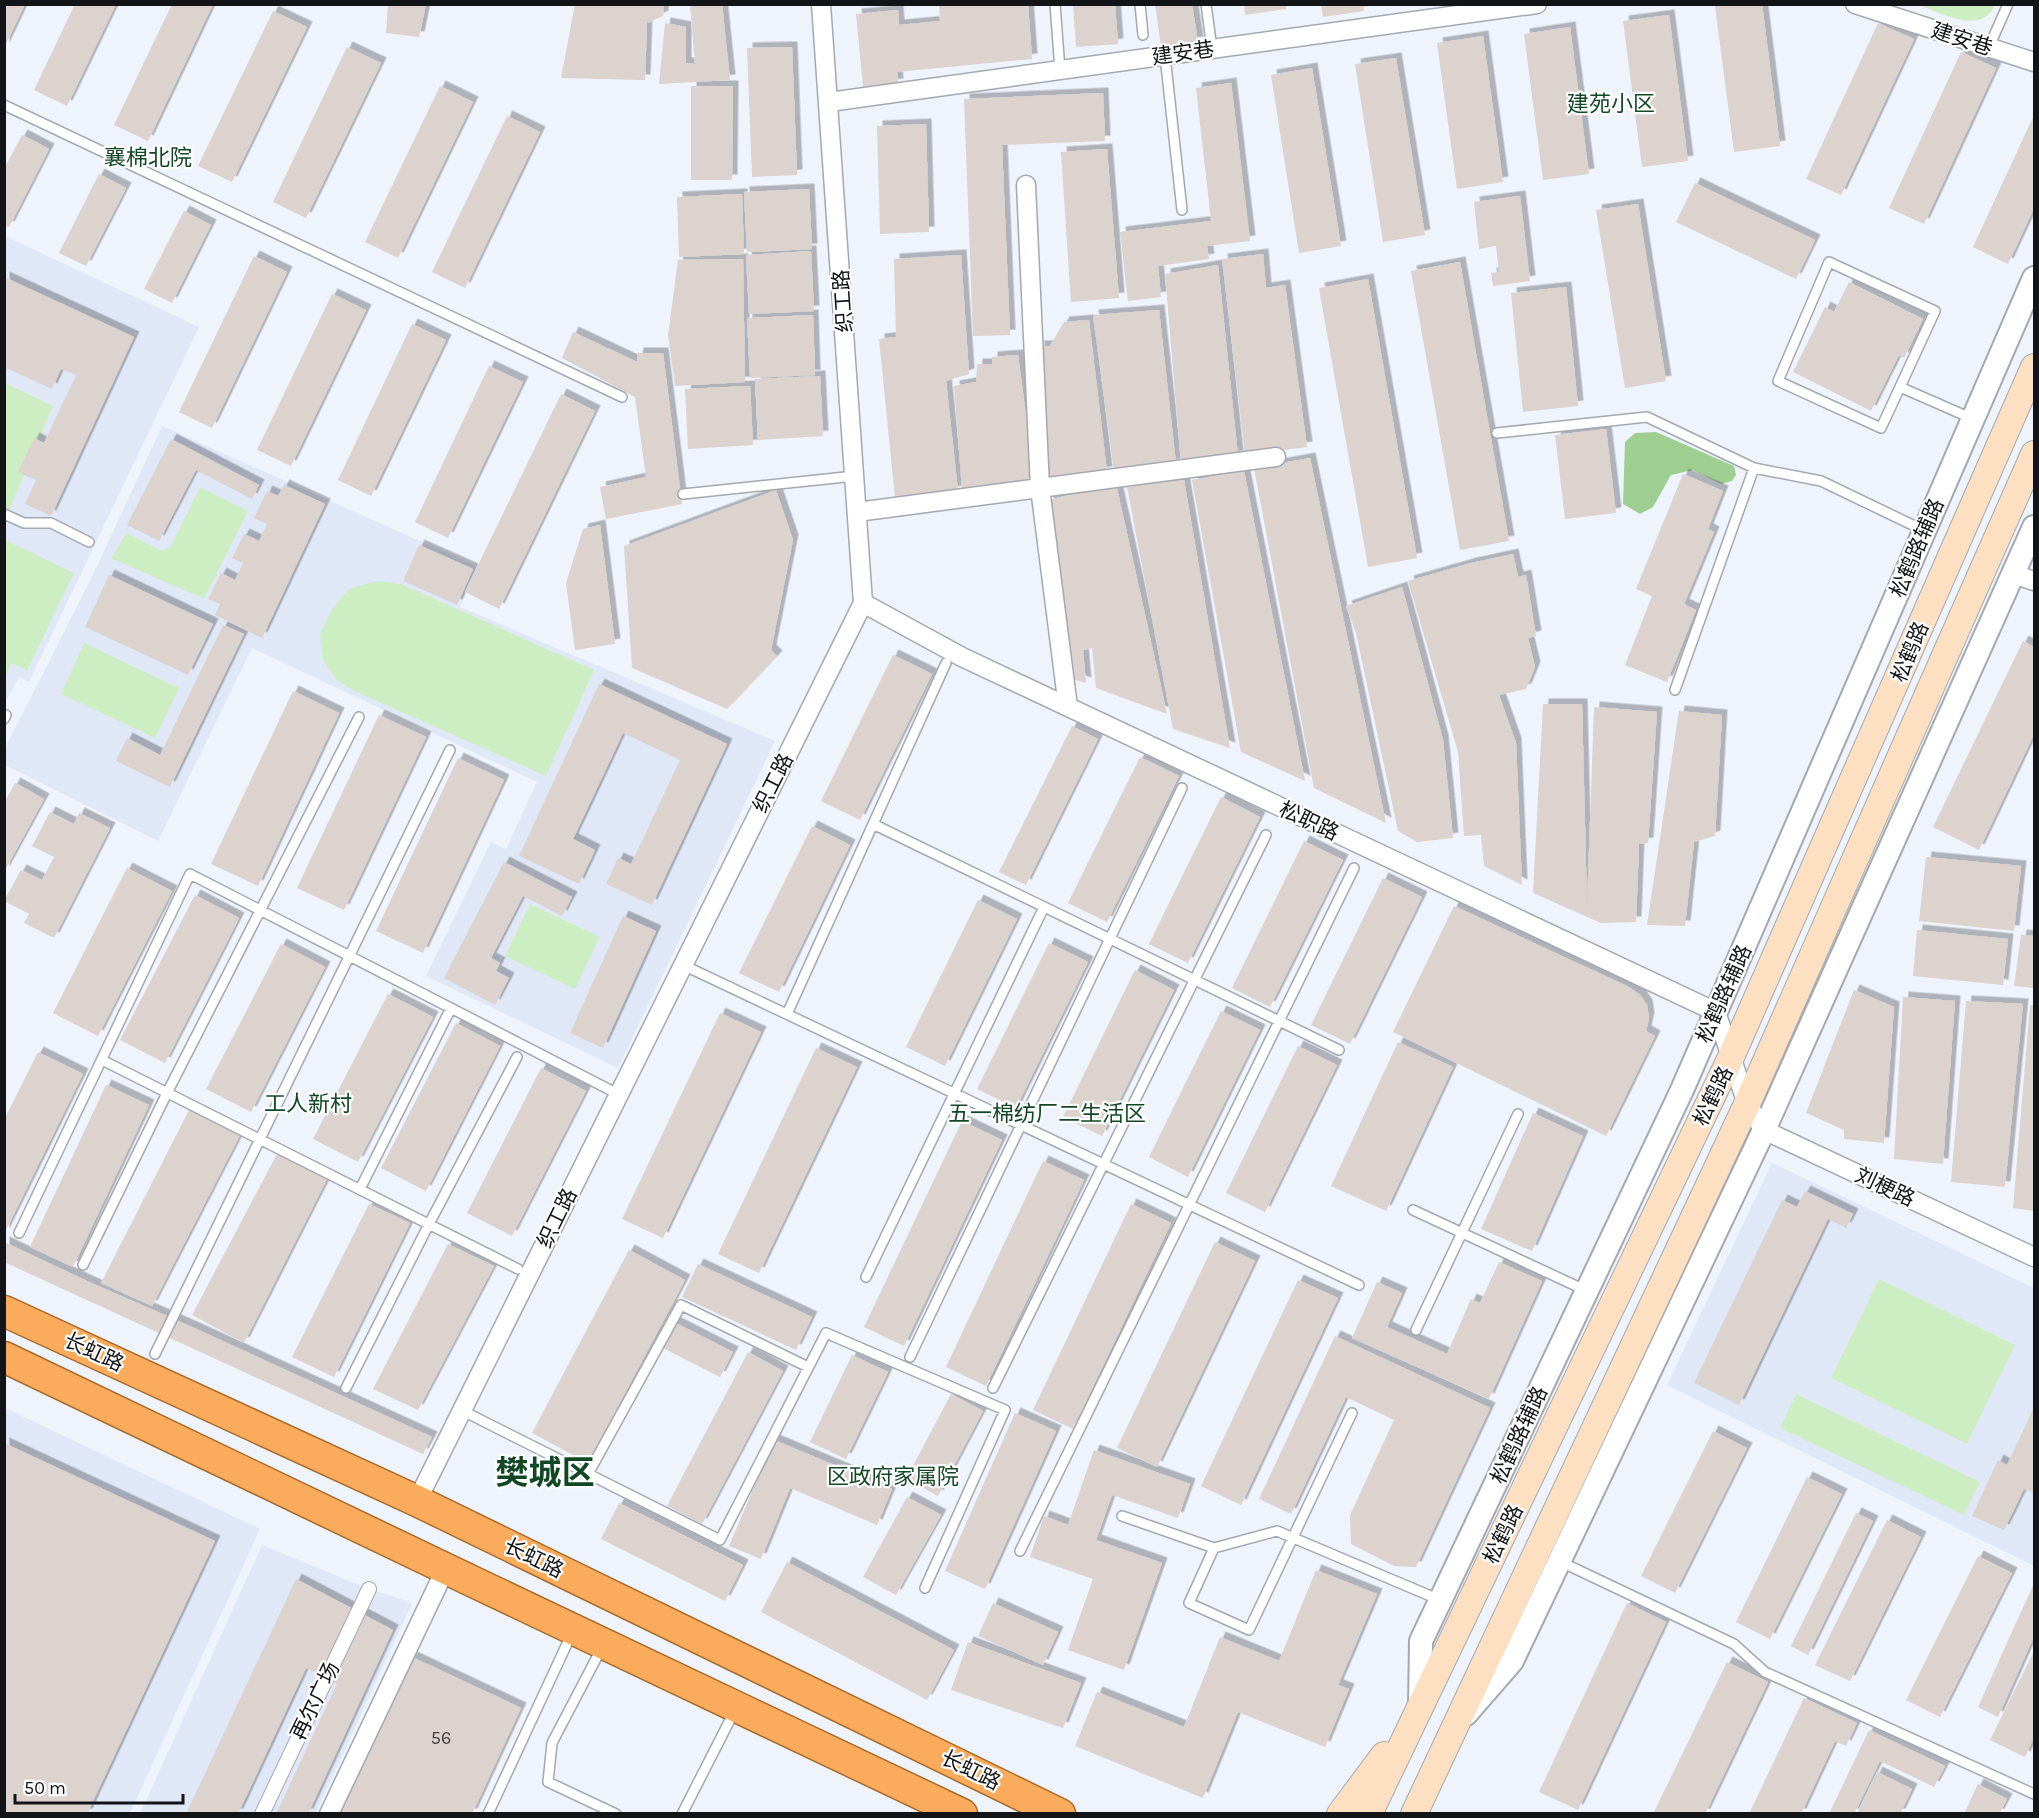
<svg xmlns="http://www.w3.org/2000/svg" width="2039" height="1818" viewBox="0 0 2039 1818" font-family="Karla,'Noto Sans SC',sans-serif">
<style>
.built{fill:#e0e8f7}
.green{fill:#cdeec3}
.forest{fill:#9ecf90}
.building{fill:#dcd2ce;filter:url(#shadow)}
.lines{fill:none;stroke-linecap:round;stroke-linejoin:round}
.service-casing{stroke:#a4a8b0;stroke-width:12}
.pedestrian-casing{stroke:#a4a8b0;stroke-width:16}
.minor-casing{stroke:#a4a8b0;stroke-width:21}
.tertiary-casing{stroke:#a4a8b0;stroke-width:26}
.secondary-casing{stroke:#a4a8b0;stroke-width:28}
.trunk-casing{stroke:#a86a2a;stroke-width:33}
.service{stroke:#fff;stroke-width:9}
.pedestrian{stroke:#fff;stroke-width:14}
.minor{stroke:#fff;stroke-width:18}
.tertiary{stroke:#fff;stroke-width:22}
.secondary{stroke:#fde0c2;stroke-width:26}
.trunk{stroke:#faac5c;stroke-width:30}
.labels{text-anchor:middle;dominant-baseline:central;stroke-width:4.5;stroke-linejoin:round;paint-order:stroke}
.number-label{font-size:18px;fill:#444445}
.street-label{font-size:21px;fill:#121417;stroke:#fff}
.neighbourhood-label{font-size:22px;fill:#124725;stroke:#fff}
.town-label{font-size:33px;font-weight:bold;fill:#124725;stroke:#fff}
</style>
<defs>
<filter id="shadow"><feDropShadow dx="5.5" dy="-5.5" stdDeviation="0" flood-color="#0004"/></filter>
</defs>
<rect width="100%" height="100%" fill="#eef3fc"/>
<!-- built -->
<path class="built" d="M5 236 199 327 29 682 19 677 5 703Z
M162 426 478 567 460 607 775 741 618 1068 426 976 491 842 506 849 537 782 252 648 158 841 5 765 4 750 92 577Z
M1772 1163 2034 1288V1566L1667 1385Z
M5 1408 260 1529 130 1813 5 1814Z
M262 1545 369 1589 412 1603 316 1813 140 1814Z"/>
<!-- green -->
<path class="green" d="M1918 5 1995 4V5C1981 36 1942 13 1918 5Z
M5 383 53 406 7 515 5 514Z
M200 487 248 511 204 599 111 558 126 533 162 551 171 546Z
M5 540 74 573 27 671 11 663 5 677Z
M377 581 401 584 594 670 546 776 354 691 336 679 323 660 320 635 331 611 349 589Z
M84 643 179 688 155 738 61 694Z
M530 904 600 937 575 989 505 956Z
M1879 1279 2015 1345 1967 1444 1831 1378Z
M1796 1394 1980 1482 1964 1515 1780 1428Z"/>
<!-- forest -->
<path class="forest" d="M1656 432 1734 466 1736 475 1732 481 1721 484 1693 470 1671 475 1653 507 1640 514 1623 504 1625 442 1635 433Z"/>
<!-- building -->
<path class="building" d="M4 4H25L4 48Z
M75 4H116L67 106 34 90Z
M172 4H213L148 141 114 125Z
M388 4H426L419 37 386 33Z
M575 4H664L663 16 647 23 645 80 561 78Z
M690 4H722L730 80 659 84 665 23 686 27V63L695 64Z
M939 4H1028L1032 59 897 72 898 84 863 87 856 14 898 10 899 25 940 21Z
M1073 4H1115L1118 44 1076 47Z
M1155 4H1192L1198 42 1161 47Z
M1244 4H1286V9L1245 15Z
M1321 4H1363L1364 11 1323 17Z
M1729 4H1762L1780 146 1734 152 1715 6Z
M273 11 307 27 232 182 198 166Z
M1669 15 1688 161 1642 167 1623 21Z
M1878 23 1914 39 1841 195 1806 179Z
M1570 27 1589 174 1543 180 1524 34Z
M1483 36 1503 182 1457 189 1437 43Z
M347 47 381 63 306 218 273 202Z
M792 47 797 175 752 177 747 48Z
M1961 52 1996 68 1924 224 1889 208Z
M1396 58 1425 235 1383 242 1355 64Z
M1312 68 1341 246 1299 253 1271 75Z
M1231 83 1250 241 1207 246 1209 259 1158 266 1161 297 1128 301 1120 232 1211 221 1196 88Z
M440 86 473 102 398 258 365 242Z
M691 86H733L732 180H691Z
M1103 93 1105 141 1002 145 1010 335 973 336 964 99Z
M2034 115V208L2008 264 1973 247Z
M507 116 540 132 465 288 432 272Z
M926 124 929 232 880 234 877 126Z
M22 135 49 149 9 227 4 225V169Z
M1107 149 1119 298 1071 302 1061 152Z
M99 174 126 188 86 266 59 253Z
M1695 183 1815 240 1796 279 1676 222Z
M809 189 812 249 747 252 744 192Z
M742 194 744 254 679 257 677 197Z
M1520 196 1530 281 1493 286 1491 273 1499 272 1496 246 1479 249 1474 202Z
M1638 204 1666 381 1625 388 1596 210Z
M184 211 211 225 172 303 144 289Z
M811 251 814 311 749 314 746 255Z
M1263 254 1266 288 1285 285 1307 447 1245 455 1222 259Z
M961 255 969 374 946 381 958 491 895 498 879 339 896 337 894 259Z
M254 256 287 272 212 428 179 412Z
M743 259 745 382 675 386 668 335 678 260Z
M1460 262 1509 541 1460 550 1411 271Z
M1218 265 1238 456 1181 464 1165 274Z
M4 277 134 337 51 516 25 504 36 480 18 472 34 438 44 443 76 375 61 369 52 389 4 367Z
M1368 279 1417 558 1368 567 1319 288Z
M1849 282 1923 319 1904 358 1899 355 1871 411 1793 372 1825 307 1834 312Z
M1566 287 1578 406 1523 412 1511 293Z
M332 294 366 310 291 466 257 450Z
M1159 310 1176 464 1114 472 1093 315Z
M813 315 815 375 750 378 747 318Z
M1089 320 1107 472 1044 479 1039 346H1050L1064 322Z
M412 324 446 340 371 496 338 480Z
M573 332 637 362 638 353H663L682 504 606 519 600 487 646 477 635 397 562 358Z
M1018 355 1035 484 962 490 954 386 976 382 977 364H992V357Z
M489 366 523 382 448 538 415 522Z
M820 376 823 436 758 440 755 379Z
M750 386 753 445 688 449 685 389Z
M561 394 595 411 499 609 465 592Z
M1606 429 1616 513 1565 519 1555 435Z
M171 439 259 485 252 499 196 470 159 541 127 525Z
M1310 458 1386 823 1314 788 1254 468Z
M1244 471 1305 781 1241 752 1192 480Z
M1683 474 1723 491 1708 529 1714 532 1684 604 1696 610 1667 682 1625 665 1652 596 1636 589Z
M1184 480 1230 748 1173 729 1127 487Z
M1116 484 1167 714 1096 688 1092 648 1083 650 1086 683 1070 678 1048 500Z
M284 485 325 504 262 638 215 615 220 604 208 599 221 573 235 580 243 563 232 558 244 534 259 541 267 524 254 518 267 491 278 496Z
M776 490 793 540 771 650 777 656 727 709 632 668 624 546Z
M600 525 615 644 575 650 566 583 583 529Z
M419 545 473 569 457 605 403 581Z
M1513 554 1518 577 1526 575 1536 636 1528 638 1535 667 1526 689 1499 695 1516 743 1522 885 1484 866 1481 835 1464 836 1458 752 1408 581 1471 563Z
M109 575 213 624 188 675 85 627Z
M1402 587 1443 740 1453 838 1417 842 1398 831 1356 633 1346 606Z
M223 625 244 634 170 787 116 761 127 738 160 755Z
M2023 641 2034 647V734L1979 850 1933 827Z
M893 655 932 674 860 820 821 801Z
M599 684 727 744 652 905 606 884 618 858 631 864 680 760 623 733 573 839 595 850 579 884 519 856Z
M293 691 339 713 258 886 211 864Z
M1543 704H1582L1587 906 1594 707 1657 712 1648 843 1639 844 1636 922 1601 923 1533 893Z
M1679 711 1722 715 1715 836 1694 842 1685 926 1647 925Z
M379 715 426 737 344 910 297 888Z
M1072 726 1098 739 1026 885 999 872Z
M1140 757 1179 776 1107 922 1068 903Z
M458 758 504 780 423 953 376 931Z
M15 783 44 799 4 872V803Z
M1221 797 1260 817 1188 963 1149 944Z
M50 812 74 824 79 813 110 828 54 938 24 923 29 914 4 901 21 870 42 880 54 857 32 846Z
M812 826 850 845 779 992 739 973Z
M1304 841 1343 860 1270 1007 1232 988Z
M1926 857 2021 866 2014 931 1919 921Z
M504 862 572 897 562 916 523 896 491 958 500 963 496 971 509 978 495 1005 444 978Z
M127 868 172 891 98 1036 53 1013Z
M1383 878 1422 897 1350 1044 1311 1025Z
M195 895 239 918 165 1063 120 1040Z
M978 900 1017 919 945 1066 906 1047Z
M1454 906 1629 987 1640 995 1647 1005 1649 1018 1646 1031 1655 1036 1606 1136 1393 1032Z
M623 916 656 931 603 1048 570 1033Z
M1917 930 2008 939 2003 985 1913 976Z
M2021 935 2034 936V988L2014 986Z
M1049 943 1088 962 1016 1108 977 1089Z
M281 944 325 967 251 1112 206 1089Z
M1135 970 1174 990 1102 1136 1063 1117Z
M1854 990 1894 1007 1884 1143 1844 1139V1130L1806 1113Z
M388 994 433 1017 358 1162 313 1139Z
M1903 997 1955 1001 1943 1164 1894 1159Z
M1966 1001 2023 1004 2005 1187 1951 1182Z
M2030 1005H2034V1211L2013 1208Z
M1221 1011 1260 1030 1188 1177 1149 1157Z
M720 1013 761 1032 663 1238 622 1219Z
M456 1023 500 1046 426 1191 381 1168Z
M1398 1042 1453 1067 1386 1211 1331 1186Z
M1298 1046 1337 1065 1265 1212 1226 1193Z
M816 1048 857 1067 759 1273 718 1254Z
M38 1052 83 1074 4 1234V1120Z
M541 1068 586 1091 512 1236 467 1213Z
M106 1085 149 1105 73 1267 30 1247Z
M189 1110 240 1135 152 1306 101 1283Z
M1533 1113 1583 1136 1532 1251 1481 1229Z
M962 1121 1002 1140 904 1346 864 1327Z
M278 1152 328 1177 244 1343 192 1315Z
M1043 1161 1084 1180 986 1386 946 1367Z
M1805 1191 1853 1214 1846 1228 1828 1219 1739 1405 1694 1383 1782 1200 1797 1207Z
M369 1204 410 1223 334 1377 292 1357Z
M1131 1204 1171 1223 1073 1429 1033 1410Z
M4 1242 87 1281 192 1327 432 1437 423 1454 4 1262Z
M1215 1242 1255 1261 1157 1467 1117 1448Z
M448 1244 494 1266 418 1410 373 1389Z
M629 1250 685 1280 588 1463 532 1433Z
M1499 1262 1542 1281 1489 1399 1352 1338 1377 1282 1402 1293 1387 1327 1447 1354 1471 1299 1480 1303Z
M698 1264 812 1317 796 1350 682 1297Z
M1298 1280 1338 1298 1241 1505 1201 1486Z
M674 1322 733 1352 720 1377 661 1347Z
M1335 1336 1490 1408 1416 1567 1394 1566 1351 1544 1350 1515 1394 1420 1346 1397 1291 1514 1259 1499Z
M748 1352 783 1371 702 1524 667 1506Z
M852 1355 888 1372 846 1459 810 1442Z
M951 1394 983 1411 938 1496 906 1479Z
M2034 1407V1493L2024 1489 2004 1530 1972 1516 1998 1460 2007 1465Z
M1015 1413 1056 1431 985 1589 945 1571Z
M1713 1431 1747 1448 1675 1593 1641 1576Z
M774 1440 892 1489 877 1525 790 1488 761 1559 729 1546Z
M4 1443 215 1541 87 1814H4Z
M1094 1450 1190 1484 1178 1518 1112 1495 1096 1540 1162 1563 1124 1670 1068 1650 1093 1579 1030 1557 1044 1516 1068 1525Z
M1807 1477 1842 1494 1770 1639 1736 1622Z
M907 1497 941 1515 896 1595 863 1577Z
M619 1503 743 1565 725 1601 601 1539Z
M1856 1513 1873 1521 1808 1655 1791 1646Z
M1887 1520 1921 1537 1850 1681 1815 1665Z
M1978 1556 2012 1573 1940 1717 1906 1700Z
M787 1562 954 1650 927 1700 761 1612Z
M1316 1570 1377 1594 1338 1685 1349 1689 1325 1747 1238 1712 1203 1798 1075 1746 1097 1692 1184 1727 1220 1637 1279 1661Z
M296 1579 393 1630 308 1814H276L337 1684 306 1668 238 1814H186Z
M2034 1583V1636L1998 1717 1978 1707Z
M993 1603 1058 1632 1043 1665 978 1636Z
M1627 1603 1666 1622 1578 1810 1539 1792Z
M968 1642 1081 1683 1063 1728 951 1690Z
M2034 1651V1737L2025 1757 1990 1740Z
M412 1657 521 1708 472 1814H339Z
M1727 1662 1768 1682 1705 1814H1653Z
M1804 1698 1857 1723 1846 1746 1835 1741 1801 1814H1749Z
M1869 1730 1945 1766 1934 1787 1880 1761 1854 1814H1829Z
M1877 1772 1912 1789 1900 1814H1857Z
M1978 1784 2007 1799 1999 1814H1964Z"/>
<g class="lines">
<defs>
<path id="service" d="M1055 4 1060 70
M1140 4 1143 35
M1206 4 1212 49
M1989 47 2008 4
M1165 56 1182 210
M4 105 622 397
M1900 387 1935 311 1829 262 1778 381 1881 428 1900 387 1973 419
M1497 433 1647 417 1754 468
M683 494 855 476
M4 514 24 523H51L89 542
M1675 690 1754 468 1821 481 1925 531
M4 719 6 715
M873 824 1339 1050
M683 965 1359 1285
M787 1014 946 663
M102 1060 518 1269
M360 1189 451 1008
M1413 1210 1587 1291
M19 1233 190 874 618 1094
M83 1265 167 1093 359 717
M866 1277 1044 907
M1416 1330 1518 1114
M155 1354 450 750
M910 1357 1182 788
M346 1388 429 1224 517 1057
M993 1388 1266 835
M461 1410 720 1540 826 1333 1005 1410 925 1588
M588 1474 681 1305 808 1367
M1122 1516 1214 1548 1277 1531 1440 1600
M1214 1548 1189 1603 1249 1630 1352 1413
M1020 1551 1354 868
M1559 1561 1734 1644 1765 1672 2034 1794
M595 1649 598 1655 552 1743 548 1782 616 1814
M488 1814 572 1633
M682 1814 734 1712"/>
<path id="pedestrian" d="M262 1814 369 1589"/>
<path id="minor" d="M1855 4 2034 62
M829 102 1537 4
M1026 185 1040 488 1068 707
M857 512 1276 457
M2013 574 2034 581
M863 603 962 657 1716 1012 1747 1104 1764 1130 2034 1257
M417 1501 863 603 821 4
M329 1814 446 1568"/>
<path id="tertiary" d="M1420 1707 1421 1641 1682 1090 2034 278
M1466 1714 1512 1661 1764 1130 2034 527"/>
<path id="secondary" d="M1340 1814 1384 1755
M1369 1814 1731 1057 2034 367
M1414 1814 1747 1104 2034 454"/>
<path id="trunk" d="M4 1311 417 1501 1060 1814
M4 1357C324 1509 641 1664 962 1814"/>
</defs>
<!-- service casing -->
<use href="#service" class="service-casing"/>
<!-- pedestrian casing -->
<use href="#pedestrian" class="pedestrian-casing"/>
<!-- minor casing -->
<use href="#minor" class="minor-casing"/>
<!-- tertiary casing -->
<use href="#tertiary" class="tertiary-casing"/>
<!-- secondary casing -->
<use href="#secondary" class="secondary-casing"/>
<!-- trunk casing -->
<use href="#trunk" class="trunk-casing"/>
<!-- service -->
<use href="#service" class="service"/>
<!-- pedestrian -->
<use href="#pedestrian" class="pedestrian"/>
<!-- minor -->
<use href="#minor" class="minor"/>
<!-- tertiary -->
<use href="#tertiary" class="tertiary"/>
<!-- secondary -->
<use href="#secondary" class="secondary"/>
<!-- trunk -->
<use href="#trunk" class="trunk"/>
</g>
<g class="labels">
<!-- number labels -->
<g class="number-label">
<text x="441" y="1738">56</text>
</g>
<!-- street labels -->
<g class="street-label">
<text transform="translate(1962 39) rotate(18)">建安巷</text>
<text transform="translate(1183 53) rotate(-8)">建安巷</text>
<text transform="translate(843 301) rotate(-94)">织工路</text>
<text transform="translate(1917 548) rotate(-67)">松鹤路辅路</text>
<text transform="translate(1910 652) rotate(-67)">松鹤路</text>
<text transform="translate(773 783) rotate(-63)">织工路</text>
<text transform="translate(1309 821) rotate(25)">松职路</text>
<text transform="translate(1724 994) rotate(-66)">松鹤路辅路</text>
<text transform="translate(1713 1096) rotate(-64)">松鹤路</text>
<text transform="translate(1885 1187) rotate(25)">刘梗路</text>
<text transform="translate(557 1218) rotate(-64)">织工路</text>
<text transform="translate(94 1352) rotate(25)">长虹路</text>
<text transform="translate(1519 1435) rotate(-65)">松鹤路辅路</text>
<text transform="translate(1503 1534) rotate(-64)">松鹤路</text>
<text transform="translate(534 1558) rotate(26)">长虹路</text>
<text transform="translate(315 1701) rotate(-64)">再尔广场</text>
<text transform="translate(971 1770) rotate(26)">长虹路</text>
</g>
<!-- neighbourhood labels -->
<g class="neighbourhood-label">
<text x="1611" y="104">建苑小区</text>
<text x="148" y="158">襄棉北院</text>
<text x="308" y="1104">工人新村</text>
<text x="1047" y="1114">五一棉纺厂二生活区</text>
<text x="893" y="1477">区政府家属院</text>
</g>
<!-- town labels -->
<g class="town-label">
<text x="545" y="1473">樊城区</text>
</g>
</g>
<!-- border -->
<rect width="2039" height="1818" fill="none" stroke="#121417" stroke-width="12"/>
<!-- scale -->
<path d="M15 1794v9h168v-9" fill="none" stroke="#121417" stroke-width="3"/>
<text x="24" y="1794" font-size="18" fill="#121417" stroke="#ffffff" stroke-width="4.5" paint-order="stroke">50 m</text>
</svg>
